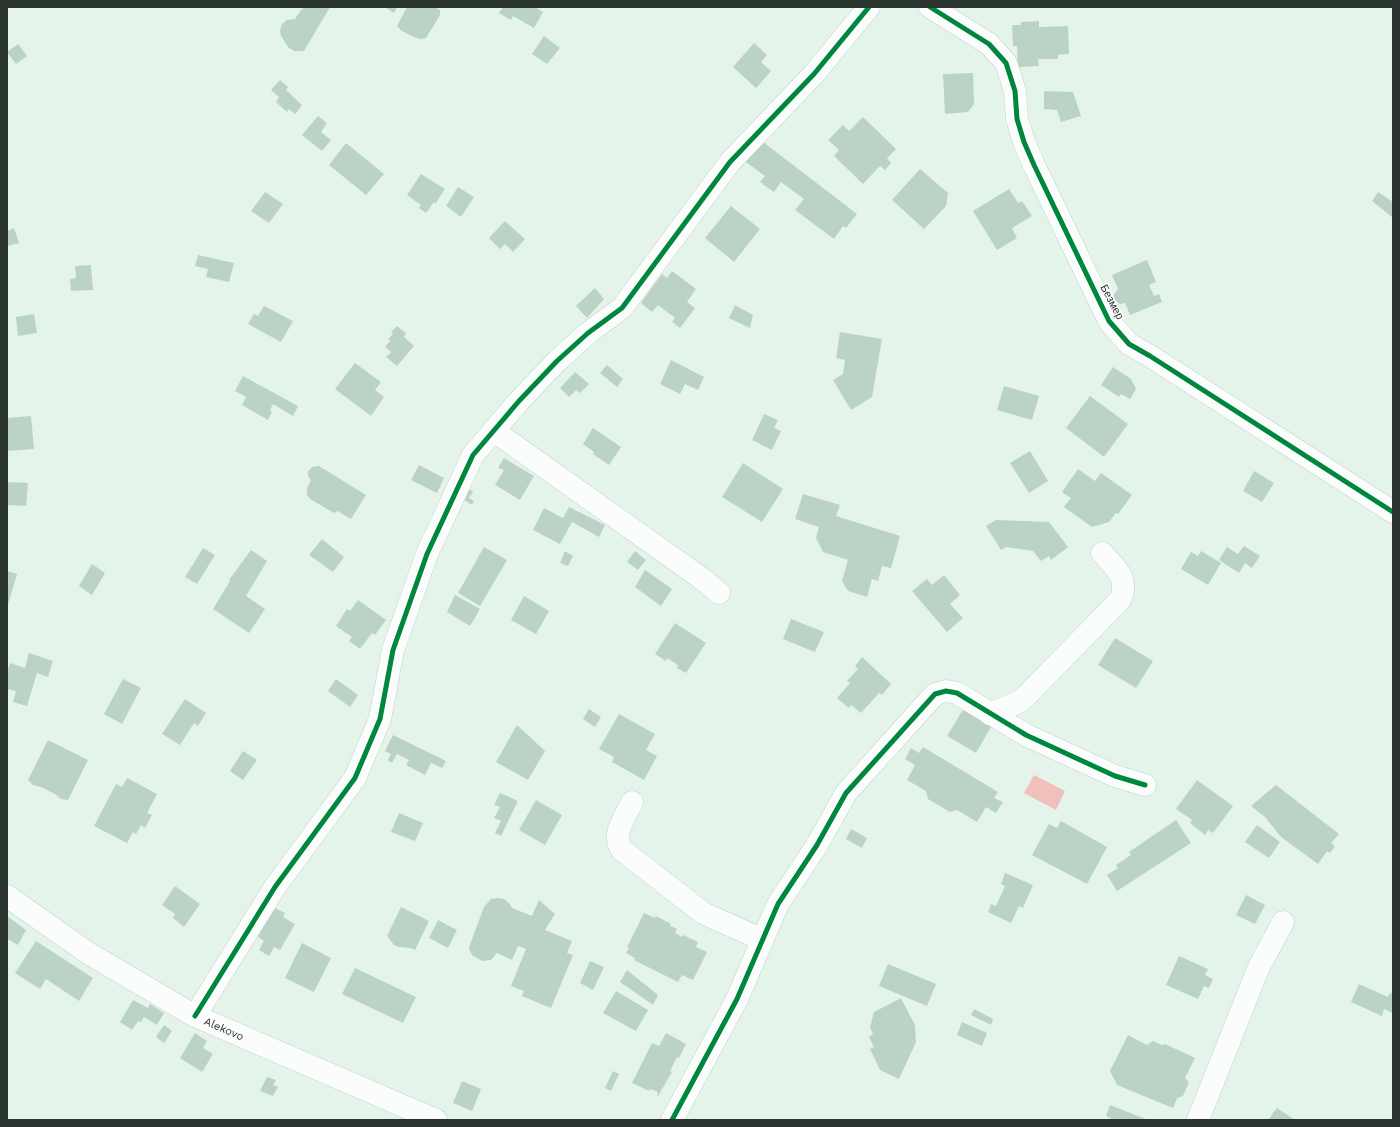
<svg xmlns="http://www.w3.org/2000/svg" width="1400" height="1127" viewBox="0 0 1400 1127" font-family="'Work Sans',sans-serif">
<style>
.water{fill:#f1c0bb}
.building{fill:#bad3c6}
.lines{fill:none;stroke-linecap:round;stroke-linejoin:round}
.minor-casing{stroke:#c4d1ca;stroke-width:23}
.minor{stroke:#fbfdfc;stroke-width:22}
.cycleway-casing{stroke:#fff;stroke-width:8}
.cycleway{stroke:#00873e;stroke-width:5}
.labels{text-anchor:middle;dominant-baseline:central;stroke-width:3;stroke-linejoin:round;paint-order:stroke}
.street-label{font-size:11px;fill:#29352e;stroke:#fff}
</style>
<rect width="100%" height="100%" fill="#e4f4eb"/>
<!-- water -->
<path class="water" d="M1034 775 1065 791 1056 810 1024 793Z"/>
<!-- building -->
<path class="building" d="M305 7H330L304 51H294L288 47 281 36 280 30 282 24 287 20 295 19 301 10Z
M385 7H397L394 13Z
M407 7H435L440 10V15L426 38 420 39 414 37 402 31 397 26Z
M503 7H535L543 12 534 28 513 16 511 20 499 13Z
M1039 21V27L1068 26 1069 54 1058 55V59H1038L1039 66 1018 67 1017 46H1013L1012 25H1021V22Z
M544 36 560 48 547 64 532 54Z
M754 43 767 55 761 62 771 71 756 88 733 67Z
M18 44 27 56 16 64 7 52Z
M973 73 974 104 968 112 945 114 943 74Z
M280 80 288 87 286 90 302 105 295 114 289 109 287 112 276 102 279 97 271 90Z
M1044 91 1073 92 1081 116 1061 122 1057 110 1044 109Z
M318 116 327 123 321 132 331 140 322 151 302 135Z
M863 117 896 149 887 158 891 163 885 170 880 166 863 184 834 156 839 150 828 140 843 125 849 131Z
M759 139 857 214 846 228 843 226 834 239 795 210 804 199 781 182 774 192 760 182 765 176 743 160Z
M346 143 384 174 366 195 329 165Z
M920 169 948 193 946 206 924 229 892 200Z
M421 174 445 189 435 204 434 202 426 213 419 208 421 205 407 195Z
M458 187 474 197 461 217 446 206Z
M1009 189 1018 203 1022 201 1032 216 1012 228 1017 238 997 250 973 211Z
M265 192 283 204 269 223 251 211Z
M1378 192 1393 202V218L1372 201Z
M731 206 760 229 734 262 705 238Z
M505 221 525 239 513 252 505 244 500 249 489 238Z
M14 228 19 243 7 246V231Z
M198 255 234 263 229 282 206 277 208 269 195 266Z
M1147 260 1156 282 1149 285 1154 296 1159 294 1162 302 1130 315 1125 303 1120 304 1114 299V294L1118 289 1112 275Z
M91 265 93 290 71 291 70 279 76 278 75 266Z
M672 271 696 289 687 302 695 308 680 328 672 322 675 318 658 305 652 312 641 303 662 274 667 278Z
M595 288 604 299 587 318 576 306Z
M735 305 753 315 750 328 729 318Z
M264 306 293 321 281 342 248 324 254 314 258 316Z
M34 314 37 333 18 336 16 317Z
M397 326 406 333 404 337 414 346 397 366 386 357 391 352 385 347 390 341 388 339 393 334 391 332Z
M840 332 882 339 872 397 851 410 833 380 843 374 845 360 836 358Z
M671 360 704 377 698 390 685 384 680 394 660 384Z
M355 363 381 382 375 390 384 397 371 416 335 389Z
M607 365 623 379 617 387 600 373Z
M1113 367 1131 379 1136 389 1130 399 1121 394 1119 397 1101 385Z
M575 372 589 384 580 393 576 390 569 397 560 388Z
M243 376 298 406 293 416 273 404 270 410 272 412 268 420 242 405 246 397 235 391Z
M1004 386 1039 396 1032 420 997 410Z
M1090 396 1128 424 1104 457 1066 428Z
M764 414 778 420 774 428 781 431 772 450 752 440Z
M31 416 34 449 7 451V418Z
M593 428 621 447 609 465 593 454 594 452 583 444Z
M1030 451 1048 481 1029 493 1010 463Z
M504 458 534 476 520 500 495 485 504 470 498 468Z
M743 463 783 489 762 522 722 497Z
M419 465 444 478 437 493 411 480Z
M319 466 366 495 351 519 337 511 334 513 310 499 307 495V488L311 480 308 476V472L312 467Z
M1078 469 1095 481 1101 473 1132 495 1118 514 1116 513 1109 522 1092 527 1064 507 1071 498 1062 492Z
M1254 471 1274 483 1262 502 1243 491Z
M7 482 28 483 26 506 7 505Z
M467 487 473 492 469 498 474 501 472 505 460 497Z
M803 494 840 505 836 516 900 536 891 568 882 566 878 581 872 579 867 597 848 591 842 581 848 560 823 552 816 538 819 527 795 519Z
M569 507 605 525 599 537 572 522 560 544 533 530 544 508 563 518Z
M996 520 1049 522 1068 547 1051 560 1049 556 1041 561 1033 551 1006 547 1001 550 986 526Z
M322 539 344 557 333 572 309 555Z
M1244 546 1260 556 1252 568 1245 563 1239 573 1219 560 1227 547 1238 554Z
M484 547 507 560 480 606 458 593Z
M203 548 215 555 197 584 185 577Z
M251 550 267 561 246 596 265 609 249 633 213 609 230 581 229 580Z
M565 551 573 556 568 566 560 563Z
M635 551 646 560 638 570 627 562Z
M1201 551 1221 563 1208 585 1181 569 1191 552 1198 556Z
M92 564 105 573 92 595 79 586Z
M645 570 672 589 661 606 635 587Z
M7 571 17 574 7 608Z
M944 575 960 595 950 604 963 618 947 632 912 591 927 579 932 585Z
M455 595 480 609 470 626 447 612Z
M524 596 549 611 536 634 511 620Z
M358 600 386 620 375 635 372 633 360 649 349 641 352 637 336 626 347 609 350 611Z
M791 619 824 632 815 652 783 639Z
M675 623 706 643 686 673 677 668 678 665 667 658 666 661 655 654Z
M1115 638 1153 661 1136 688 1098 665Z
M29 653 53 661 48 677 37 673 27 706 13 702 16 691 7 689V673L10 663 25 668Z
M862 657 891 684 882 695 879 693 861 713 851 705 849 708 837 698 850 683 847 681 858 669 855 666Z
M123 679 141 688 122 724 104 714Z
M336 679 358 695 350 707 328 691Z
M185 699 206 713 198 726 194 723 180 745 162 734Z
M964 708 992 725 976 753 947 736Z
M589 709 601 717 595 727 583 719Z
M619 714 655 734 646 750 657 756 644 780 612 762 614 757 599 749Z
M517 725 545 751 528 780 496 762Z
M393 735 446 761 442 768 431 763 425 775 406 765 409 760 397 754 392 763 388 760 391 754 385 751Z
M48 740 88 760 68 800 61 799 55 794 41 787 33 785 28 780Z
M923 747 998 792 994 798 1003 802 996 813 986 807 977 822 957 810 950 812 928 799 926 791 907 780 915 765 905 759 911 748 919 753Z
M243 751 257 760 243 780 230 771Z
M127 778 157 794 147 813 152 815 145 828 141 825 136 834 133 832 127 843 94 826 116 784 122 787Z
M1197 780 1233 806 1213 833 1208 830 1205 835 1190 823 1192 820 1176 809Z
M1276 785 1339 834 1331 843 1335 846 1330 853 1327 851 1318 864 1281 837 1265 817 1251 806Z
M500 793 518 801 501 836 495 833 501 821 494 818 500 807 494 805Z
M536 800 562 815 545 845 519 830Z
M399 813 423 823 415 841 391 832Z
M1176 820 1191 843 1117 891 1107 875 1118 868 1116 865 1131 855 1129 852Z
M1061 821 1107 847 1087 884 1032 855 1049 824 1057 828Z
M1257 825 1280 842 1269 858 1245 842Z
M851 829 867 838 862 848 846 839Z
M1005 873 1033 885 1023 908 1019 906 1011 923 988 912 991 904 996 906 1005 886 1001 884Z
M175 886 200 904 184 927 173 918 175 914 162 905Z
M1246 895 1265 905 1255 924 1236 915Z
M497 898 504 899 509 903 512 908 532 916 539 900 555 914 545 930 572 941 567 953 573 955 551 1008 522 996 524 991 511 986 526 949 518 946 512 960 497 953 491 960 483 961 473 956 470 951 469 947 484 907 491 899Z
M267 904 285 913 283 917 295 924 280 950 274 947 269 956 259 950 264 941 257 936Z
M401 907 429 921 415 950 411 948 399 947 394 945 387 936Z
M644 913 655 918 656 916 671 924 670 926 677 929 675 933 682 937 683 935 698 942 696 947 707 952 693 980 682 975 678 982 634 960 635 958 626 953 629 948 627 947Z
M7 916 26 930 18 945 7 939Z
M438 920 457 930 448 948 429 938Z
M36 941 93 978 79 1001 46 979 40 989 15 973Z
M302 943 331 958 314 992 285 978Z
M1179 956 1208 969 1205 975 1213 979 1209 988 1204 986 1198 999 1166 985Z
M590 961 604 967 593 990 580 983Z
M888 964 936 984 927 1006 879 986Z
M355 968 416 997 403 1023 342 994Z
M627 970 658 995 653 1005 620 982Z
M1359 984 1388 997 1390 993 1393 994V1013L1384 1009 1382 1016 1351 1002Z
M616 991 648 1010 636 1031 603 1013Z
M901 998 915 1025 916 1042 899 1079 880 1070 870 1049 874 1047 869 1037 873 1034 870 1027 874 1012Z
M133 1000 148 1008 150 1004 164 1013 157 1025 144 1017 141 1022 138 1021 132 1030 120 1022Z
M974 1009 993 1019 991 1025 971 1015Z
M962 1022 987 1033 982 1046 957 1035Z
M164 1025 172 1031 164 1043 156 1037Z
M195 1033 207 1041 203 1048 213 1054 202 1072 180 1058Z
M666 1033 686 1044 679 1058 677 1057 670 1071 672 1072 658 1096 657 1095 658 1092 650 1089 649 1091 632 1083 652 1043 659 1046Z
M1128 1035 1147 1045 1153 1041 1162 1045 1165 1044 1195 1058 1185 1078 1189 1082 1183 1096 1177 1098 1173 1108 1117 1085 1110 1071Z
M613 1071 619 1074 611 1091 605 1088Z
M267 1077 276 1080 273 1085 278 1087 273 1096 260 1091Z
M462 1081 481 1089 472 1111 453 1103Z
M1110 1105 1148 1120H1114L1106 1116Z
M1277 1108 1295 1120H1268Z"/>
<g class="lines">
<defs>
<g id="minor">
<path d="M930 7 989 44 1006 63 1015 91 1017 119 1024 142 1034 165 1109 321 1129 344 1150 356 1393 512"/>
<path d="M494 431 701 578 719 593"/>
<path d="M990 714 1021 701 1120 600C1130 579 1115 567 1102 553"/>
<path d="M632 802C625 817 611 835 622 850L703 913 763 940"/>
<path id="s1" d="M7 896 88 953 195 1016 436 1120"/>
<path d="M195 1016 275 887 355 778 380 719 393 650 427 554 473 455 519 401 557 361 588 333 622 308 730 162 814 74 869 7"/>
<path d="M672 1120 737 999 778 904 817 845 846 793 935 694 946 691 957 693 1026 735 1115 776 1145 785"/>
<path d="M1198 1120 1258 969 1283 922"/>
</g>
</defs>
<!-- minor casing -->
<use href="#minor" class="minor-casing"/>
<!-- minor -->
<use href="#minor" class="minor"/>
<defs>
<path id="cycleway" d="M930 7 989 44 1006 63 1015 91 1017 119 1024 142 1034 165 1109 321 1129 344 1150 356 1393 512
M195 1016 275 887 355 778 380 719 393 650 427 554 473 455 519 401 557 361 588 333 622 308 730 162 814 74 869 7
M672 1120 737 999 778 904 817 845 846 793 935 694 946 691 957 693 1026 735 1115 776 1145 785"/>
</defs>
<!-- cycleway casing -->
<use href="#cycleway" class="cycleway-casing"/>
<!-- cycleway -->
<use href="#cycleway" class="cycleway"/>
</g>
<g class="labels">
<!-- street labels -->
<g class="street-label">
<text transform="translate(1112 302) rotate(62)">Безмер</text>
<text stroke="none"><textPath href="#s1" startOffset="255">Alekovo</textPath></text>
</g>
</g>
<!-- border -->
<rect width="1400" height="1127" fill="none" stroke="#29352e" stroke-width="16"/>
</svg>
